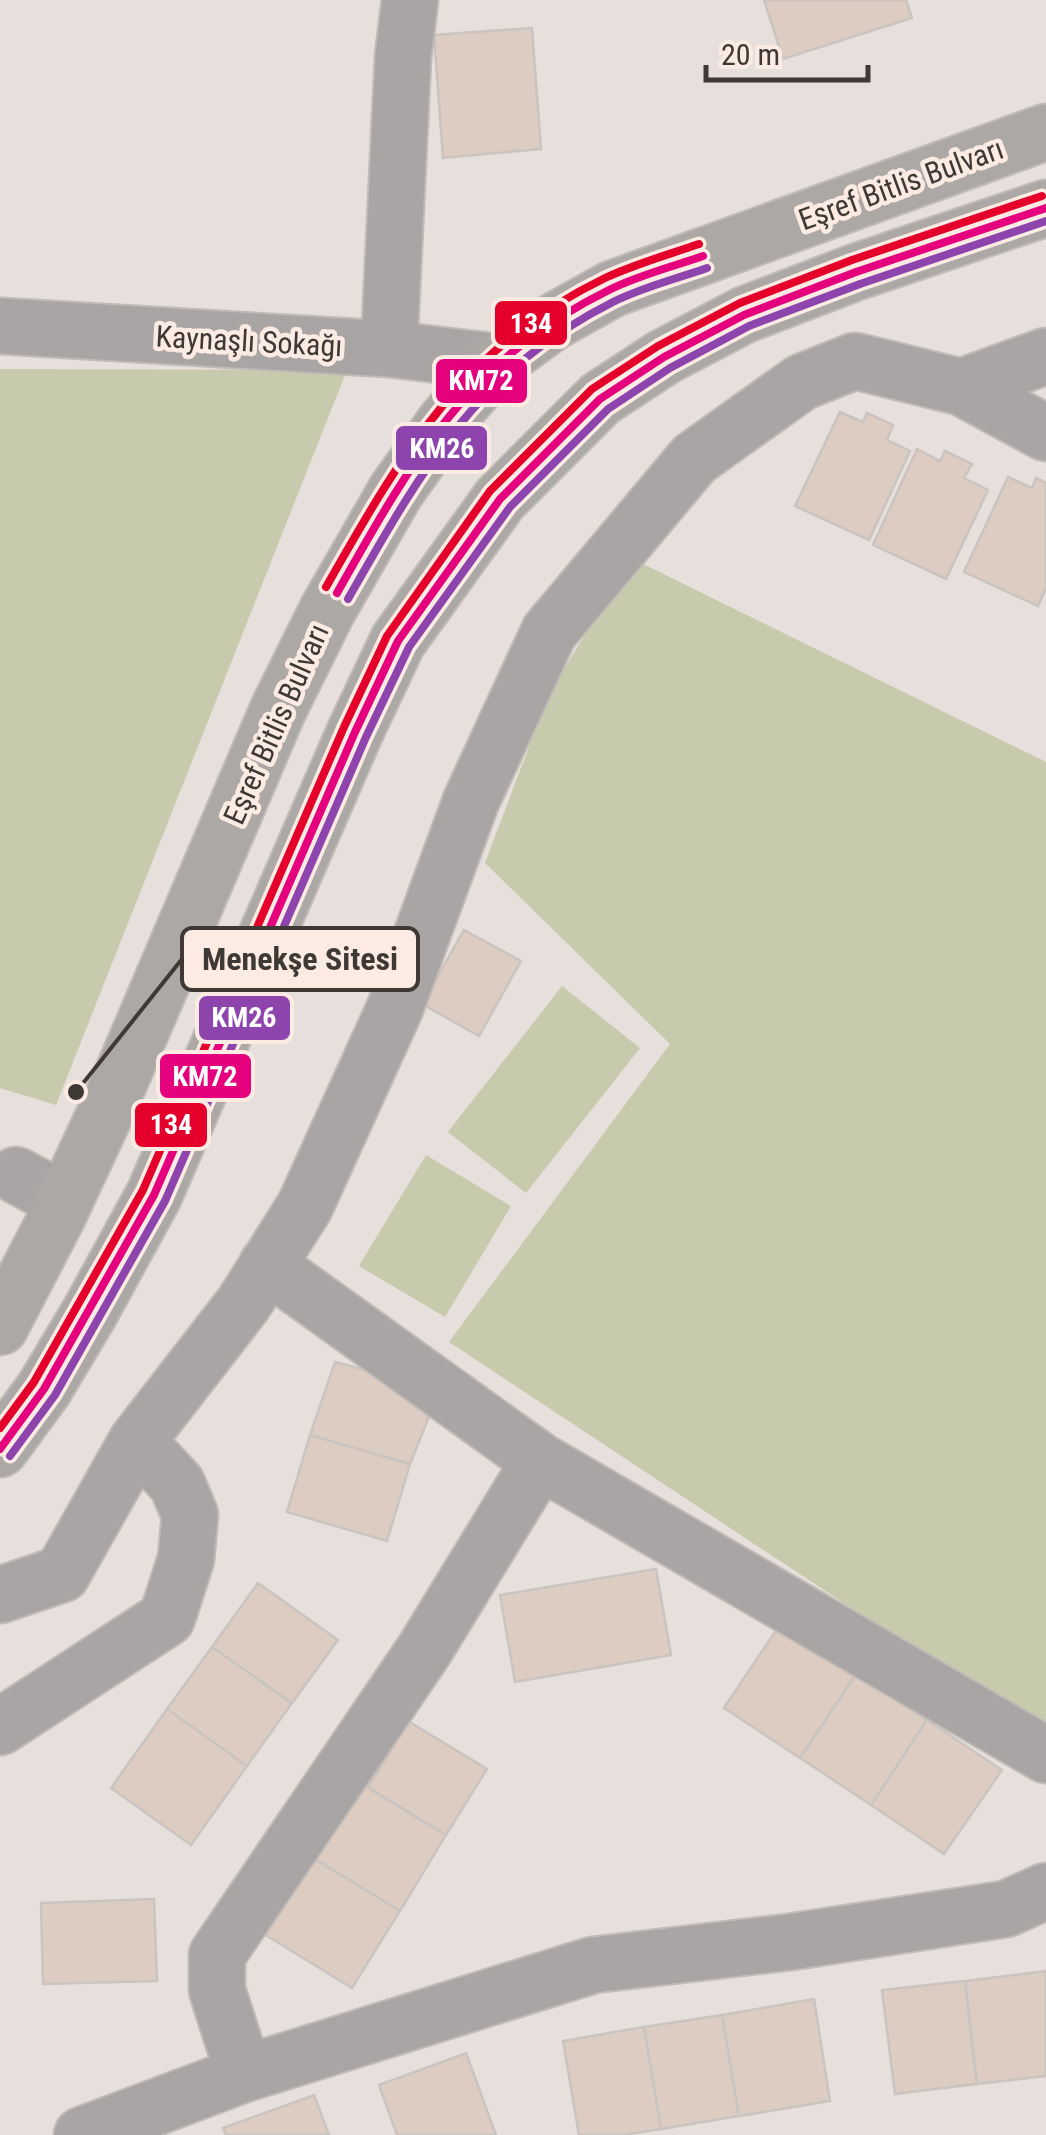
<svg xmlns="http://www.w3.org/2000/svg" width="1046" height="2135" viewBox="0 0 1046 2135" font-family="'Roboto Condensed',sans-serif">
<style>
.green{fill:#c8caad}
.building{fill:#ddccc1;stroke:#cac4c0;stroke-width:2.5}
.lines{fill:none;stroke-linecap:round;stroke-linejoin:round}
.minor-casing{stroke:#c1bbb7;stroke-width:59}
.major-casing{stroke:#c1bbb7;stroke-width:59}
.minor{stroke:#a9a5a4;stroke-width:55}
.major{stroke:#aca8a5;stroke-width:55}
.bus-1-casing{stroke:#fbebe2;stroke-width:15}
.bus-2-casing{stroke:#fbebe2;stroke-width:15}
.bus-3-casing{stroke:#fbebe2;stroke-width:15}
.bus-1{stroke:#e5007d;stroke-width:8}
.bus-2{stroke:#8e44ad;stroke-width:8}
.bus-3{stroke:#e4002b;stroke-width:8}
.labels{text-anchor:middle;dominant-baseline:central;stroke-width:9;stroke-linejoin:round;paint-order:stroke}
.street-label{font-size:30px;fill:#3f3935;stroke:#fbebe2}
.leader{fill:none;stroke:#3f3935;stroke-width:4}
.callout-dot{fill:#3f3935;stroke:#fbebe2;stroke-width:4}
.callout{fill:#fbebe2;stroke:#3f3935;stroke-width:4}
.callout-label{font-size:32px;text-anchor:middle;font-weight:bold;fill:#3f3935}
.line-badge{stroke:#fbebe2;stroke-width:4}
.badge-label{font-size:28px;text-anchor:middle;font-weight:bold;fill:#fff}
</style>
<rect width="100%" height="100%" fill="#e7dfdb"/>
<!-- green -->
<path class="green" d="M0 369 347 370 56 1105 0 1088Z
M631 558 1046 762V1737L449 1342 670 1044 485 863 549 694Z
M562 986 640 1048 526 1193 448 1132Z
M426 1155 511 1206 445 1317 359 1266Z"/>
<!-- building -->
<path class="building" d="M764 0H906L912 18 783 59Z
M532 28 541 149 443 158 434 35Z
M840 412 863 422 867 413 893 425 887 440 910 451 869 540 795 506Z
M917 449 940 461 945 451 972 464 964 478 988 490 946 579 873 545Z
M1008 477 1032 488 1036 478 1046 483V588L1038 606 964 572Z
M464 930 521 961 479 1036 422 1004Z
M335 1362 440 1389 410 1464 310 1435Z
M310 1435 410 1464 387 1541 287 1512Z
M656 1569 671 1655 515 1682 500 1595Z
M258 1583 338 1640 292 1703 212 1647Z
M781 1623 857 1673 800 1758 724 1708Z
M212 1647 292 1703 247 1766 167 1709Z
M857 1673 927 1720 871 1805 800 1758Z
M167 1709 247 1766 191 1845 111 1788Z
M927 1720 1002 1770 944 1854 871 1805Z
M408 1721 487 1769 446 1835 368 1788Z
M361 1783 446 1835 400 1911 314 1858Z
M309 1856 400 1911 352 1988 261 1932Z
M154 1899 157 1981 43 1984 41 1903Z
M1046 1971V2076L977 2084 965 1981Z
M965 1981 977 2084 895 2094 882 1990Z
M814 1999 830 2101 739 2116 722 2015Z
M722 2015 739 2116 661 2129 644 2027Z
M644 2027 661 2129 624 2135H579L563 2041Z
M466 2053 496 2135H397L379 2085Z
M314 2095 329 2135H226L223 2128Z"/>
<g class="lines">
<defs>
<path id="minor" d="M0 326 389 349 498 362
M389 349 403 57 410 0
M961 387 1046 356
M16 1175 64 1201
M267 1265 540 1461 1046 1755
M0 1595 62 1574 137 1441 244 1303 305 1206 395 1008 471 801 549 632 694 459 802 382 855 361 961 387 1046 433
M0 1727 167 1618 186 1559 190 1515 177 1484 137 1441
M244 2074 217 1990V1955L425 1649 540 1461
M82 2135 244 2074 593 1965 790 1942 1006 1909 1046 1891"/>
<path id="major" d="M0 1327 58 1215 112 1099 278 710 327 611 396 491 446 421 498 362 553 322 612 289 1046 132
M0 1449 44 1389 90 1312 154 1195 355 732 398 641 500 499 600 399 664 357 744 315 856 272 1046 208"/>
</defs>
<!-- minor casing -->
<use href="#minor" class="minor-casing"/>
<!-- major casing -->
<use href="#major" class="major-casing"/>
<!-- minor -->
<use href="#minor" class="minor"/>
<!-- major -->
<use href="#major" class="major"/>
<defs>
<path id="bus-1" d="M337 593C411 462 468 359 609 290 639 275 672 267 703 256
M0 1449 44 1389 154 1195 355 732 398 641 500 499 600 399 664 357 744 315 856 272 1046 208"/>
<path id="bus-2" d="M348 599C421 471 476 371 613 302 643 287 676 279 707 268
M10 1456 55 1395 165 1201 366 737 409 647 510 507 608 409 670 368 749 326 860 284 1046 221"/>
<path id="bus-3" d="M326 587C402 454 461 348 605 278 635 264 667 255 699 244
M0 1428 34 1382 143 1190 344 727 387 636 490 491 592 389 658 346 740 303 852 260 1042 196"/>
</defs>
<!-- bus-1 casing -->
<use href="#bus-1" class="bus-1-casing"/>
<!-- bus-2 casing -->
<use href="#bus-2" class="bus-2-casing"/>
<!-- bus-3 casing -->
<use href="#bus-3" class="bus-3-casing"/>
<!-- bus-1 -->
<use href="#bus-1" class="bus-1"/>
<!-- bus-2 -->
<use href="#bus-2" class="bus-2"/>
<!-- bus-3 -->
<use href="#bus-3" class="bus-3"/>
</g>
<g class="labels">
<!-- street labels -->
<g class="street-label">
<text transform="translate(901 184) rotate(-20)">Eşref Bitlis Bulvarı</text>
<text transform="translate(249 341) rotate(3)">Kaynaşlı Sokağı</text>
<text transform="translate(276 724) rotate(-66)">Eşref Bitlis Bulvarı</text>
</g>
</g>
<!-- callouts -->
<path class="leader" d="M76 1092L182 959"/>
<circle class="callout-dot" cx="76" cy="1092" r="10"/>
<rect class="callout" x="182" y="928" width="236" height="62" rx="10"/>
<g class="callout-label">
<text x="300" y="970">Menekşe Sitesi</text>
</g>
<g class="line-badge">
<rect x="493" y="299" width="76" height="48" rx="10" fill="#e4002b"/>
<rect x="434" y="357" width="95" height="48" rx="10" fill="#e5007d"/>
<rect x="394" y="424" width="95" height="48" rx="10" fill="#8e44ad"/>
<rect x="197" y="994" width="95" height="48" rx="10" fill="#8e44ad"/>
<rect x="158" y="1052" width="95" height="48" rx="10" fill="#e5007d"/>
<rect x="133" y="1101" width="76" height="48" rx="10" fill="#e4002b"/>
</g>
<g class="badge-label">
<text x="531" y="333">134</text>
<text x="481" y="390">KM72</text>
<text x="442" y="458">KM26</text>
<text x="244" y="1027">KM26</text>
<text x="205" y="1086">KM72</text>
<text x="171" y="1134">134</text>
</g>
<!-- scale -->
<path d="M706 65v15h162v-15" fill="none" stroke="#3f3935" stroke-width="5"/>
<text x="721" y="65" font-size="30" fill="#3f3935" stroke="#fbebe2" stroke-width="8" paint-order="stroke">20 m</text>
</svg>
